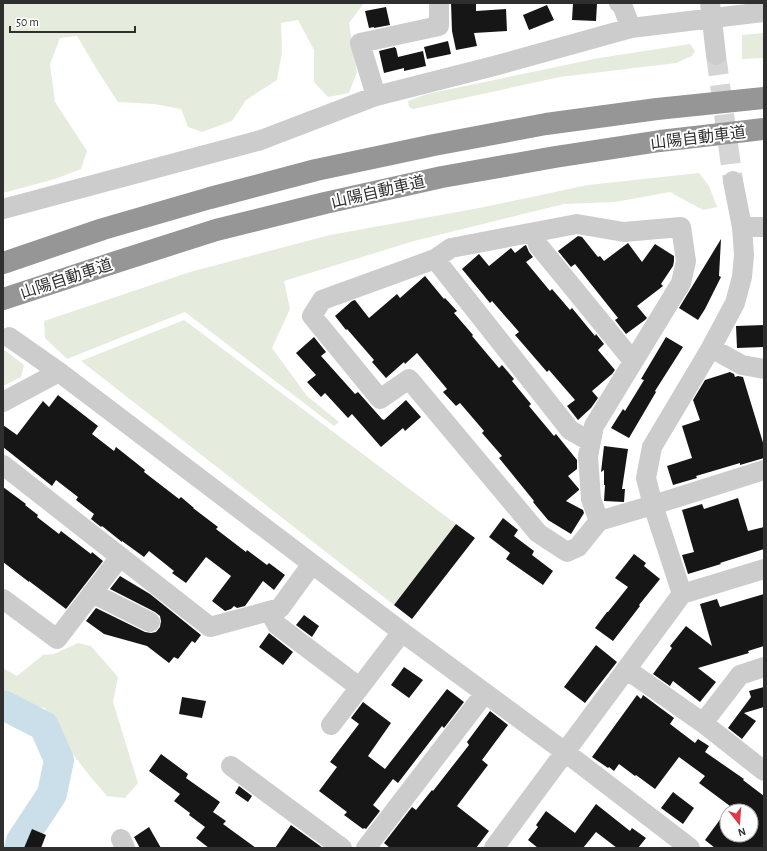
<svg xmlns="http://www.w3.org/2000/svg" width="767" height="851" font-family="'Alegreya Sans','Noto Sans JP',sans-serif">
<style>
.green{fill:#e5ebdd}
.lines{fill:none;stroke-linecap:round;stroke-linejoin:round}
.river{stroke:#cadfea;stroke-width:30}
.building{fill:#161616;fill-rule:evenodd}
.street-tunnel{stroke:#d5d5d5;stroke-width:20;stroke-dasharray:20 10;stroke-linecap:butt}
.street{stroke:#ccc;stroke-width:20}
.highway{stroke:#969696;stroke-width:22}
.labels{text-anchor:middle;stroke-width:4;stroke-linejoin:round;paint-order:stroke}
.street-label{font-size:16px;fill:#2f2f2f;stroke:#fff}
</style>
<rect width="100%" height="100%" fill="#fff"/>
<path class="green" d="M3,3h361l-15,20 8,49 -8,21 -21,4 -14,-15v-32l-16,-30 -17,3 1,29 -5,28 -31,20 -14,21 -30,11 -14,-5 -7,-18 -27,-5 -36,-2 -22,-34 -19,-32 -17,2 -10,26 5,38 32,49 -6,18 -26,10 -52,14z
M764,33v25l-22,1v-24z
M690,44l5,7 -3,5 -16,7 -116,14 -147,32 -4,-2 -1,-6 19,-7 172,-36z
M699,173l10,13 8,21 -14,3 -33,-18 -55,10 -51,2 -150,37 -130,40 6,28 -18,39 35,48 32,26 -5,4 -149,-114 -118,47 -22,-21 -1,-17 146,-49 140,-37 149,-27 109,-23z
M184,320l272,204 -62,81 -313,-244z
M3,350l3,1 18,14 -3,12 -18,9z
M78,643l13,3 27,31 -5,25 25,81 -13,15 -18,-2 -18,-21 -31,-40 -13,-27 -21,-3 -21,3v-40l14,8 26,-21 11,-1z"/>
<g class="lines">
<path class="river" d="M3,705l41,21 15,34 -7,34 -31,47 -2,7"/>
</g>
<path class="building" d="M451,3h25v8l30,-2 1,22 -33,2 3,13 -21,4 -4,-19z
M573,3l24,1 -1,17 -24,-1z
M547,5l7,15 -25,10 -6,-15z
M386,7l4,18 -16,3v-1l-5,1 -4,-17z
M448,41l3,13 -24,5 -3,-12z
M395,47v1h1l2,9 25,-6 3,15 -22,5v-3l-20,5 -5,-22z
M578,236l4,1 16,20 2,-1 4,5 24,-18 14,19 13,-18 19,12v5l-1,5 -12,18 2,2 -26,20 10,12 -2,2 -19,14 -11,-14 3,-2 -43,-54 -4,3 -13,-16z
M721,239l-2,37 2,1 -16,32 -7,11 -19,-12z
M526,245l3,7 4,5 -7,5 24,29 2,-2 18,21 2,-2 23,28 1,-2 8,10 -6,6 17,20 -3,4 -20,17 6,7 -7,10 -13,12 -11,-14 8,-6 -26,-30 -2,2 -19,-22 -13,-15 4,-3 -27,-31 -2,2 -28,-34 17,-15 10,12 22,-18 4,5 9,-7z
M425,276l19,23 1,-1 12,13 -3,2 19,22 -1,1 27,32 3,-3 12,14 -2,2 19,23 -2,2 25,30 2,-2 21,26v9l-9,7 11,13v1l-13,11 17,9 1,3 -13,21 -23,-14 -15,-18 1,-1 -35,-43 3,-2 -20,-23 2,-2 -24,-28 -4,3 -13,-14 4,-3 -30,-36 -12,11 -1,-2 -18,16 -14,-16 2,-2 -27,-31 -1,1 -11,-14 17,-15 3,-1 14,18 28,-24 3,4z
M764,325v22l-27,1 -1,-22z
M314,337l12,15 -5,4 34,38 3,-2 24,27 2,1 22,-20 15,17 -16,14 -2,-3 -22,19 -29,-33 -4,4 -23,-25 -4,4 -14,-15 9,-7 -20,-22z
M666,337l17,10 -28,44 1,1 -27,46 -18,-10 12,-19 2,2 19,-31 -3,-1z
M730,372l4,2 1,3 3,-1 5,1 21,69v12l-24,7v-2l-44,13 1,2 -24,7 -6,-19 25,-8 -10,-32 18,-6 -7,-20 12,-20z
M58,395l40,31 -6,8 22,17 2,-4 29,23 -1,2 35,27 2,-2 13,11h-1l25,19 -2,2 30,23 1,-2 20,15 2,-2 16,12 -11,15 -11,-9 -18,25 -8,2 -3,-2 -3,3 -6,2 -13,-10 19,-25 -25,-19 -20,26 -14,-10 2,-2 -25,-20 -5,6 -22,-16v1l-20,-16 -1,1 -10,-8 3,-5 -18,-14 2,-3 -22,-17 -4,6 -49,-39v-22l14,10 26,-34 6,6z
M604,446l24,3 -6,40h3l-1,13 -20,-1 1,-16h-1v-15l-3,2z
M3,487l23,17 -1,1 13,10 -1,2 22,17 2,-3 30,23 1,-2 11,9 -37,48 -37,-28v1l-26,-20z
M738,498l10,33 16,-4v22l-44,14 1,1 -33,10 -6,-19 12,-3 -12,-42 20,-6 2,5z
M503,518l15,12 -4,6 20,15 -2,4 21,16 -10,14 -37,-26 4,-6 -21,-16z
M456,524l19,14 -63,81 -18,-14z
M634,554l12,9 -2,3 16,13 -21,26 1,1 -27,35 -18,-13 12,-16h1l20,-25 -13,-9z
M120,576l30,18 51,41 -6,8 -3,-2 -14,18 -4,-2 -5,6 -22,-17 -43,-12 -18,-13 10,-13 49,24 6,1 5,-1 4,-5 1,-6 -1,-5 -5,-4 -45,-23z
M764,594v52l-16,5 1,2 -51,15 18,14 -16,20 -27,-21 -3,5 -17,-12 19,-26 -2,-2 16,-20 26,20 -12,-42 17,-5 3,8z
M304,615l15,11 -7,11 -16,-12z
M269,633l24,19 -10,13 -24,-18z
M596,645l21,17 -32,41 -21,-16z
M404,667l19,13 -14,18 -18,-13z
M764,687v20l-20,6 12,8 -14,18 -14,-11 23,-31 -2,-6z
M447,689l17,13 -20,26 -2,-2 -44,57 -5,-4 -20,26 7,6 -14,18 -2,-1 -1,1 -19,-14 3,-3 -28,-21 18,-24 -7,-5 29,-38 -8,-6 12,-16 28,21 -23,33 17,13z
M637,695l4,4 2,-4 31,23 -4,6 25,19 3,-4 11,7 -4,6 39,27 -1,1 21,16v52h-49l-10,-8 25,-34 -31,-23 6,-7 -26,-19 -24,32 -19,-14 -1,1 -16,-12 -5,7 -5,-4 -1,1 -16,-11zM727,811h24v24h-24z
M182,697l24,4 -4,17 -23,-4z
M490,711l18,14 -26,35 6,5 -31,41 32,25 -13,17h-86l-6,-5 28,-36 4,3 16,-20 1,1 36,-46 -2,-3z
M161,754l27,20 -2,4 34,24 -7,10 13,9 -3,3 33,24h-47l-13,-10 9,-11 -16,-12 1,-2 -16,-12 6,-7 -31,-23z
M239,786l13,10 -4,6 -13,-9z
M673,792l21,16 -11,16 -22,-16z
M596,804l34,27 2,-3 14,10 -8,10h-21l-21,-16 -13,16h-45l-10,-8 10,-13 -2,-2 10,-14 29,22z
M291,825l32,23h-48z
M149,827l12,21h-21l-6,-11z
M32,829l14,6 -5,13h-17z"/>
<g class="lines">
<path class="street-tunnel" d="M716,55l17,126"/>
<path class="street" d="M619,3l3,2 9,23
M710,3l6,52
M376,96l-16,-53 79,-17v-23
M3,209l258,-69 115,-44 118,-30 137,-38 133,-16
M577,224l47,8 57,-5 5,34 -5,22 -87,143 -6,30 3,43 8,22 -21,26 -11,5 -29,-19 -129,-154 -29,20 -68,-83 10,-16 113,-41 16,-11z
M742,227h22
M535,233l3,12 95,116
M435,259l135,171 21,12
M9,337l50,35 343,260 163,120 125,96
M711,348l31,17 22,4
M3,402l56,-30
M3,465l207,162 70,-19 32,-44
M599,521l54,-16 111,-35
M92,593l58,29
M682,594l-29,-89 -7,-27 6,-31 59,-99 24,-45 7,-26 2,-22 -2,-28 -9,-46
M3,599l54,40 63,-82
M269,611l8,14 82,62
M626,669l77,54 61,48
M703,723l37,-48 24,-8
M331,725l71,-93
M231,766l111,82
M121,839l4,9
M366,848l119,-155
M494,848l188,-254 82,-25"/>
<path class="highway" d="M3,263l100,-34 107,-31 106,-28 118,-25 112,-21 111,-15 107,-11
M3,299l110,-36 103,-33 109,-27 117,-26 113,-20 105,-16 104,-12"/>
</g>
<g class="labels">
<g class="street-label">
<text transform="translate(698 137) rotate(-7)" y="6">山陽自動車道</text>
<text transform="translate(378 191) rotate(-13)" y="6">山陽自動車道</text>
<text transform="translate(66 278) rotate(-18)" y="6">山陽自動車道</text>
</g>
</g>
<rect width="767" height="851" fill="none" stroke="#2f2f2f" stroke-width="8"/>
<g transform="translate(739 823) rotate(163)"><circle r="19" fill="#ffffff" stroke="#acacac"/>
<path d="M0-3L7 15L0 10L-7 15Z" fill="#dd3a49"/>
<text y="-6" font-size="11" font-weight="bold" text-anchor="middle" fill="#2f2f2f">N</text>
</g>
<path d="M10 26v6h125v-6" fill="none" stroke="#2f2f2f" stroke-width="2"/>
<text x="16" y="26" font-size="12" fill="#2f2f2f" stroke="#ffffff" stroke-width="3" paint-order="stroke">50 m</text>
</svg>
